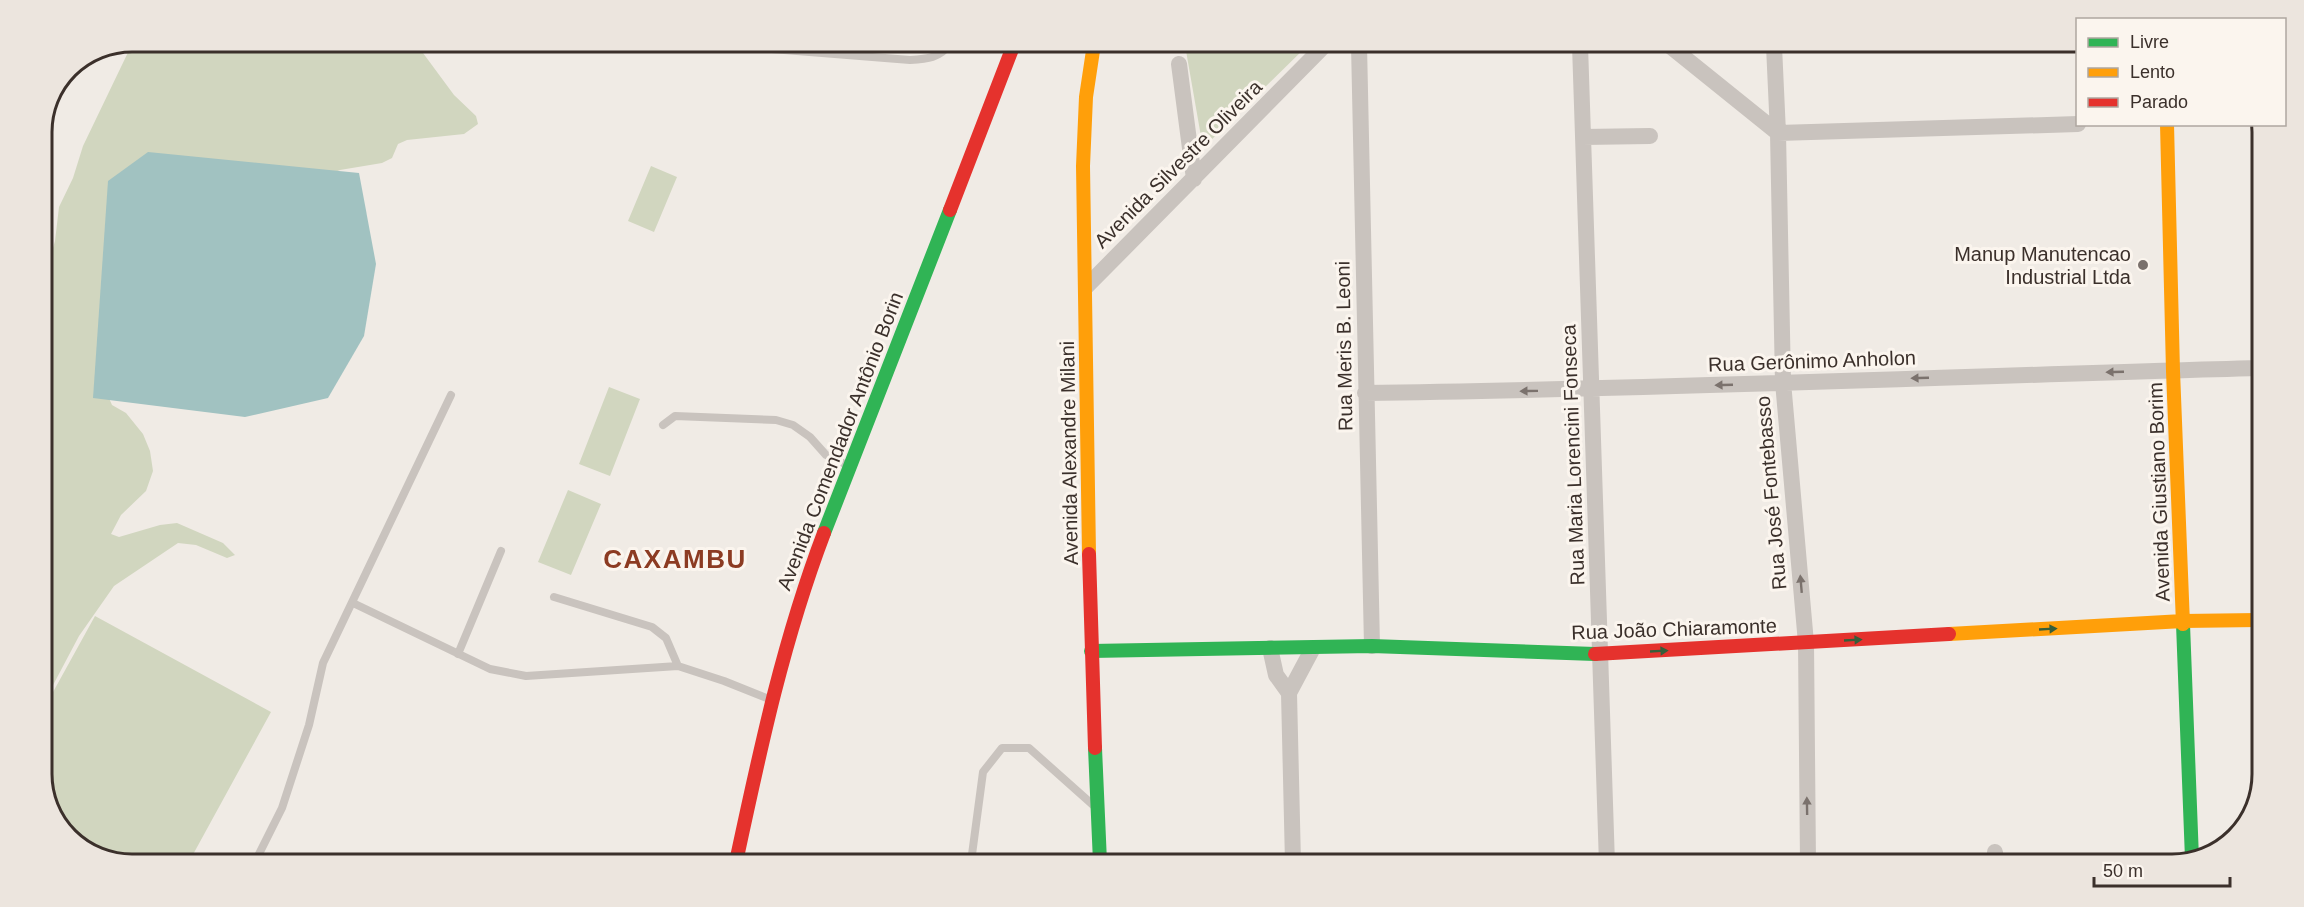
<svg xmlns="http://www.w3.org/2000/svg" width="2304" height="907" font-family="Arial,sans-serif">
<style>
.green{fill:#d1d6bf}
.water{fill:#a1c2c1}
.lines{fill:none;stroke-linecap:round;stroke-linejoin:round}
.lane{stroke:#c9c3be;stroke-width:8}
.street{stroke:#c9c3be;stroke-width:16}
.fast{stroke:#30b455;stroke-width:14}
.slow{stroke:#ff9f0a;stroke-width:14}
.jam{stroke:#e5322d;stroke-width:14}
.oneway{fill:#7b726d}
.oneway2{fill:#375e3a}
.poi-dot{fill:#7a716c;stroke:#fbf5ee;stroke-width:2}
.labels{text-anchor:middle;stroke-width:6;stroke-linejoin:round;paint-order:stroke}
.street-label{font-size:20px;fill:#3b302b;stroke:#fbf5ee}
.poi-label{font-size:20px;fill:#3b302b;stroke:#fbf5ee;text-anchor:end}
.district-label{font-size:26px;font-weight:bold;letter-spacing:1.5px;fill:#8c3b22;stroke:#fbf5ee}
.rim{fill:none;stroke:#3b302b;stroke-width:3}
</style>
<rect width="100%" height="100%" fill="#f0ebe5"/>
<path class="green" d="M133,42l252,1 19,2 19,8 31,42 22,21 2,8 -14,10 -57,6 -9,4 -6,14 -10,5 -42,7 -41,16 -191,210 4,9 14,8 17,21 7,17 3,20 -7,20 -25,24 -10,19 8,3 41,-12 17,-2 46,20 12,12 -8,3 -31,-13 -18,-2 -64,43 -35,50 -37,70v-420l13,-45 4,-34 14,-29 10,-32z
M1185,45h123l-105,103z
M651,166l26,11 -23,55 -26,-11z
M609,387l31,12 -30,77 -31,-12z
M568,490l33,14 -30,71 -33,-13z
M95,616l176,96 -81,148h-87l-42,-31 -19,-48v-69z"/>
<path class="water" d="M148,152l211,21 17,91 -12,72 -36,62 -83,19 -152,-19 15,-217z"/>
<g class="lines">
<path class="lane" d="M695,43l215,17c17,-1 30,-2 40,-16
M663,425l12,-9 101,4 17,5 17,12 16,18 23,11
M554,597l98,30 14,11 12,28
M353,603l137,66 36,7 152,-10 46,15 45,18
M458,654l43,-103
M256,860l26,-52 27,-83 14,-62 128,-268
M971,862l12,-90 19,-24h27l64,57"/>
<path class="street" d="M1359,45l13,601
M1580,45l27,819
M1670,46l108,87 300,-9
M1774,46l4,87 5,249 23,261 2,221
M1179,64l15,115
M1583,137l67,-1
M1086,287l239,-242
M1365,393c299,-4 597,-17 895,-25
M1270,648l6,27 13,18
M1995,852l1,13
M1293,863l-4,-170 24,-45"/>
<path class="fast" d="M824,533l126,-323
M2183,624l9,235
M1091,651l281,-5 223,8
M1095,748l5,114"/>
<path class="slow" d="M2167,124l6,247 10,253
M1089,554l-6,-388 3,-69 8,-53
M1949,634l234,-13 75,-1"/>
<path class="jam" d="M950,210l64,-166
M1089,554l6,194
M1595,654l354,-20
M736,862c24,-112 47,-221 88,-329"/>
</g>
<defs><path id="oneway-solid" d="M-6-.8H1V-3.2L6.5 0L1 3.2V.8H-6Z" transform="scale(1.5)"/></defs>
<g class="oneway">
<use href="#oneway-solid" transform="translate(2115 372) rotate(178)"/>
<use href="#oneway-solid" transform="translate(1920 378) rotate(178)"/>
<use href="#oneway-solid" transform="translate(1724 385) rotate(178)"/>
<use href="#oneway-solid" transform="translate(1529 391) rotate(179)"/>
<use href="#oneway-solid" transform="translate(1801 584) rotate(-95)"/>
<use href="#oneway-solid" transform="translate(1807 806) rotate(-91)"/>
</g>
<g class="oneway2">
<use href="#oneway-solid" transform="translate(2048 629) rotate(-3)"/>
<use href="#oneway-solid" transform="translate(1853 640) rotate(-3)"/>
<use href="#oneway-solid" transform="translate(1659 651) rotate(-3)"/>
</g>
<circle class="poi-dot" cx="2143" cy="265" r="6"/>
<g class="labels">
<g class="street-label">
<text transform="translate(1178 164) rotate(-45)" y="7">Avenida Silvestre Oliveira</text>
<text transform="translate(1344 346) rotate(-91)" y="7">Rua Meris B. Leoni</text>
<text transform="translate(1812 361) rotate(-2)" y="7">Rua Gerônimo Anholon</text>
<text transform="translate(840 441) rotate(-69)" y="7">Avenida Comendador Antônio Borin</text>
<text transform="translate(1069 453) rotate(-91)" y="7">Avenida Alexandre Milani</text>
<text transform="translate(1573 455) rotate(-92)" y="7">Rua Maria Lorencini Fonseca</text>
<text transform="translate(2159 492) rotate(-92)" y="7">Avenida Giustiano Borim</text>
<text transform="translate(1771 493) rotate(-95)" y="7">Rua José Fontebasso</text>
<text transform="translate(1674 629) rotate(-2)" y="7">Rua João Chiaramonte</text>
</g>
<g class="poi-label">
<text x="2131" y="261">Manup Manutencao<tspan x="2131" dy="23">Industrial Ltda</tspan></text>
</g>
<g class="district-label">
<text x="675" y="568">CAXAMBU</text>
</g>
</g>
<path d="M0 0H2304V907H0ZM132 52H2172A80 80 0 0 1 2252 132V774A80 80 0 0 1 2172 854H132A80 80 0 0 1 52 774V132A80 80 0 0 1 132 52Z" fill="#ece5de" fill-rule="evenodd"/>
<path class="rim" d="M132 52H2172A80 80 0 0 1 2252 132V774A80 80 0 0 1 2172 854H132A80 80 0 0 1 52 774V132A80 80 0 0 1 132 52Z"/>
<rect x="2076" y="18" width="210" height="108" fill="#fbf5ee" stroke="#aea6a0" stroke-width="1.5"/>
<rect x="2088" y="38" width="30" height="9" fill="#30b455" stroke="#aea6a0" stroke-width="1.5"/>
<text x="2130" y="48" font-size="18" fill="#3b302b">Livre</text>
<rect x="2088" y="68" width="30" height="9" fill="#ff9f0a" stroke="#aea6a0" stroke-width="1.5"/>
<text x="2130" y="78" font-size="18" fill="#3b302b">Lento</text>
<rect x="2088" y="98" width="30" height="9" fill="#e5322d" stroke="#aea6a0" stroke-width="1.5"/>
<text x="2130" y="108" font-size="18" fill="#3b302b">Parado</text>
<path d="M2094 877v9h136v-9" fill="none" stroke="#3b302b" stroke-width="3"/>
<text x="2103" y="877" font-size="18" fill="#3b302b" stroke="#fbf5ee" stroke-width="4.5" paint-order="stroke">50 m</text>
</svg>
